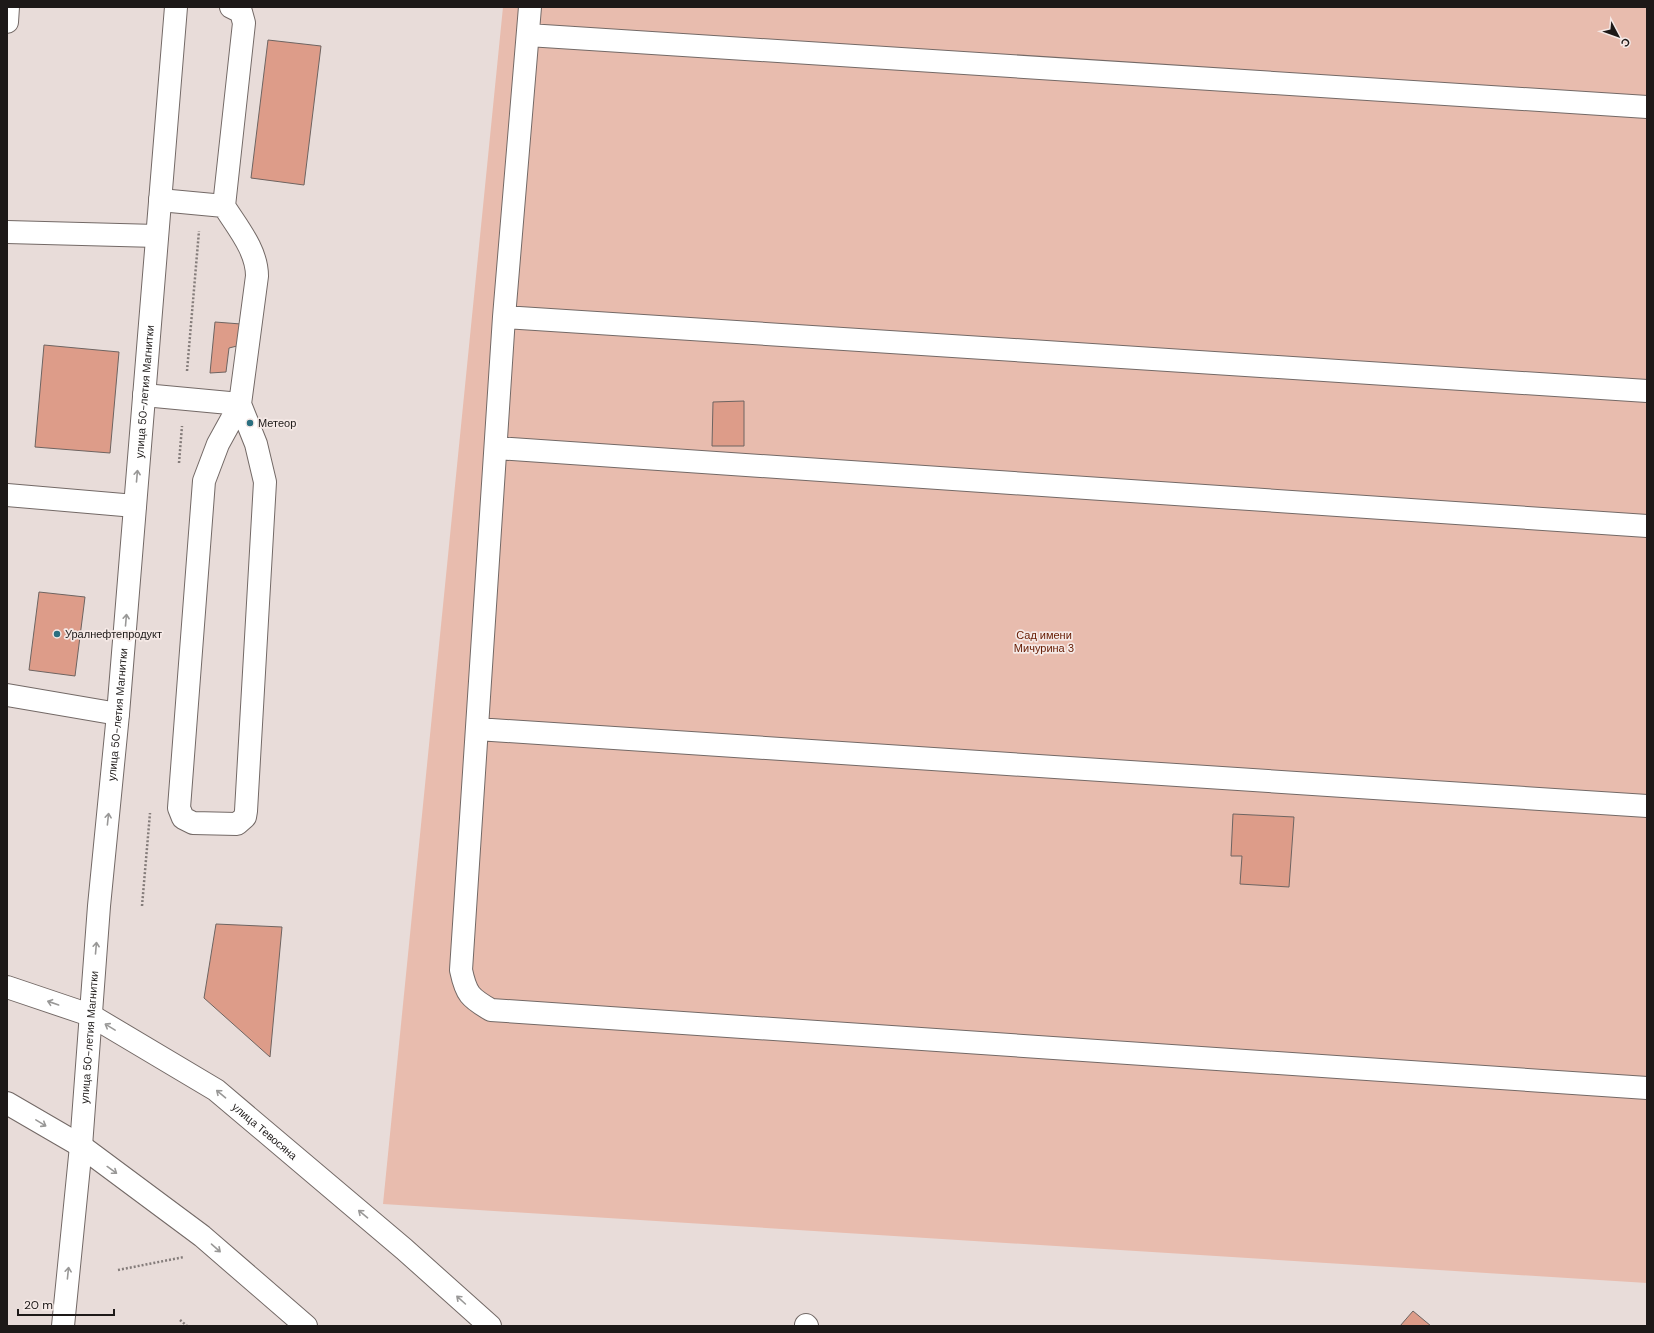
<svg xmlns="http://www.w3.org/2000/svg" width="1654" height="1333" font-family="'DM Sans',sans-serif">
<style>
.green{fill:#e8bcae}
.building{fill:#dd9c89;stroke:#6e6461}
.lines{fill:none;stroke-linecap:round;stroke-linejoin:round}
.minor-casing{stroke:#736966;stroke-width:24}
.major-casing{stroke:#736966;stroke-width:24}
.path{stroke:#847c7a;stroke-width:2.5;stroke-dasharray:2 2;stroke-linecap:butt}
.minor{stroke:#fff;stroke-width:22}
.major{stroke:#fff;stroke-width:22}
.oneway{stroke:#999897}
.poi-dot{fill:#2b6f80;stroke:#f5e9e6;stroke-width:1.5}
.labels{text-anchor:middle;stroke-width:3.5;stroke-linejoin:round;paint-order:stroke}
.street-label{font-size:11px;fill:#1d1918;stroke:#f5e9e6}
.poi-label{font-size:11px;fill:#1d1918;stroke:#f5e9e6;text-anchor:start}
.park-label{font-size:11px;fill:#651a00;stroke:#f5e9e6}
</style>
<rect width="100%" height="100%" fill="#e8dcd9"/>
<path class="green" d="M503,7h1144v1276l-1264,-79z"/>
<path class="building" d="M268,40l53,6 -17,139 -53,-7z
M215,322l26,2 -4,22 -8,2 -3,24 -16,1z
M44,345l75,7 -9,101 -75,-6z
M744,401v45h-32l1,-44z
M39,592l46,5 -10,79 -46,-6z
M1233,814l61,3 -5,70 -49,-3 2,-28h-11z
M216,924l66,3 -12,130 -66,-59z
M1413,1311l18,15h-31z"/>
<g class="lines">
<g class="minor-casing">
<path id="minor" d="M530,7l-26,310 -43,653c5,24 9,28 30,40l1156,78
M528,35l1119,72
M160,200l64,6 20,-183 -3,-11 -10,-5
M7,232l150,4
M504,317l1143,74
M144,395l96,9 17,-128c0,-26 -20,-49 -33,-70
M240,404l16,40 9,38 -19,329 -1,6 -8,7 -44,-1 -10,-5 -4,-10 25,-327 14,-37z
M496,448l1151,78
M7,495l128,11
M7,695l111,19
M477,729l1170,77
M7,1103l74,43
M806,1325l1,1"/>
</g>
<g class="major-casing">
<g id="major">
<path d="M7,22l1,-15"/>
<path id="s1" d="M7,987l83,28 126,75 188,159 86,77"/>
<path d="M81,1146l121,90 104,90"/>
<path id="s2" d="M63,1326l18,-180 18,-240 19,-192 58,-707"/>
</g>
</g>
<path class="path" d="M187,371l12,-140
M179,463l3,-37
M142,906l8,-93
M118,1270l66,-13
M180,1320l7,6"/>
<use href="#minor" class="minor"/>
<use href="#major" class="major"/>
</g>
<defs><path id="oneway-shaft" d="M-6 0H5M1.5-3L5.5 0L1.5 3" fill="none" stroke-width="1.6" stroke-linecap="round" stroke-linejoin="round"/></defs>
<g class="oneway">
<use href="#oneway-shaft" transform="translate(137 476) rotate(-85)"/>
<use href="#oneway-shaft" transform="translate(126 620) rotate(-85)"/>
<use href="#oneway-shaft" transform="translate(108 819) rotate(-84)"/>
<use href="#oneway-shaft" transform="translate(96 948) rotate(-85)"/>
<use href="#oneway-shaft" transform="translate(53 1003) rotate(-161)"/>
<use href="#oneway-shaft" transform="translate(110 1027) rotate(-149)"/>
<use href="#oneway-shaft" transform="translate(221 1094) rotate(-140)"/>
<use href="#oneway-shaft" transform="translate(41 1123) rotate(31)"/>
<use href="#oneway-shaft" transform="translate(112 1170) rotate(36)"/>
<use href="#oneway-shaft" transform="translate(363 1214) rotate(-140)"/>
<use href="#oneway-shaft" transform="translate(216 1248) rotate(41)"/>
<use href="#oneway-shaft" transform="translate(68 1273) rotate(-84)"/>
<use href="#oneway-shaft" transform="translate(461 1300) rotate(-138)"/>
</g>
<g class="poi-dot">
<circle cx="250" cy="423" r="4"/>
<circle cx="57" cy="634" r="4"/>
</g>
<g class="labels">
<g class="street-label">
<text dy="4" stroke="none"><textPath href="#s2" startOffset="938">улица 50-летия Магнитки</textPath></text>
<text dy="4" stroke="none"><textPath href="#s2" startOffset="614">улица 50-летия Магнитки</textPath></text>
<text dy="4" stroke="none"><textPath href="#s2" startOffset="290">улица 50-летия Магнитки</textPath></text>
<text dy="4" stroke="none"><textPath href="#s1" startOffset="298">улица Тевосяна</textPath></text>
</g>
<g class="poi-label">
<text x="258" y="427">Метеор</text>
<text x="65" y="638">Уралнефтепродукт</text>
</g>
<g class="park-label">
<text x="1044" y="639">Сад имени<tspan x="1044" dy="13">Мичурина 3</tspan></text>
</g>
</g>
<rect width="1654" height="1333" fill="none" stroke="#1d1918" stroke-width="16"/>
<g transform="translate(1618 36) rotate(131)" stroke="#f5e9e6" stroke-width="3" paint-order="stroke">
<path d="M0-3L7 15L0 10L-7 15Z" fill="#1d1918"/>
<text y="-6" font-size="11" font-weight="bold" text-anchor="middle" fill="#1d1918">С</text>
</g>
<path d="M18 1309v6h96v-6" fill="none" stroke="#1d1918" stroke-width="2"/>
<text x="24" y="1309" font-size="12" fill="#1d1918" stroke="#f5e9e6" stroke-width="3" paint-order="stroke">20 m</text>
</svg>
